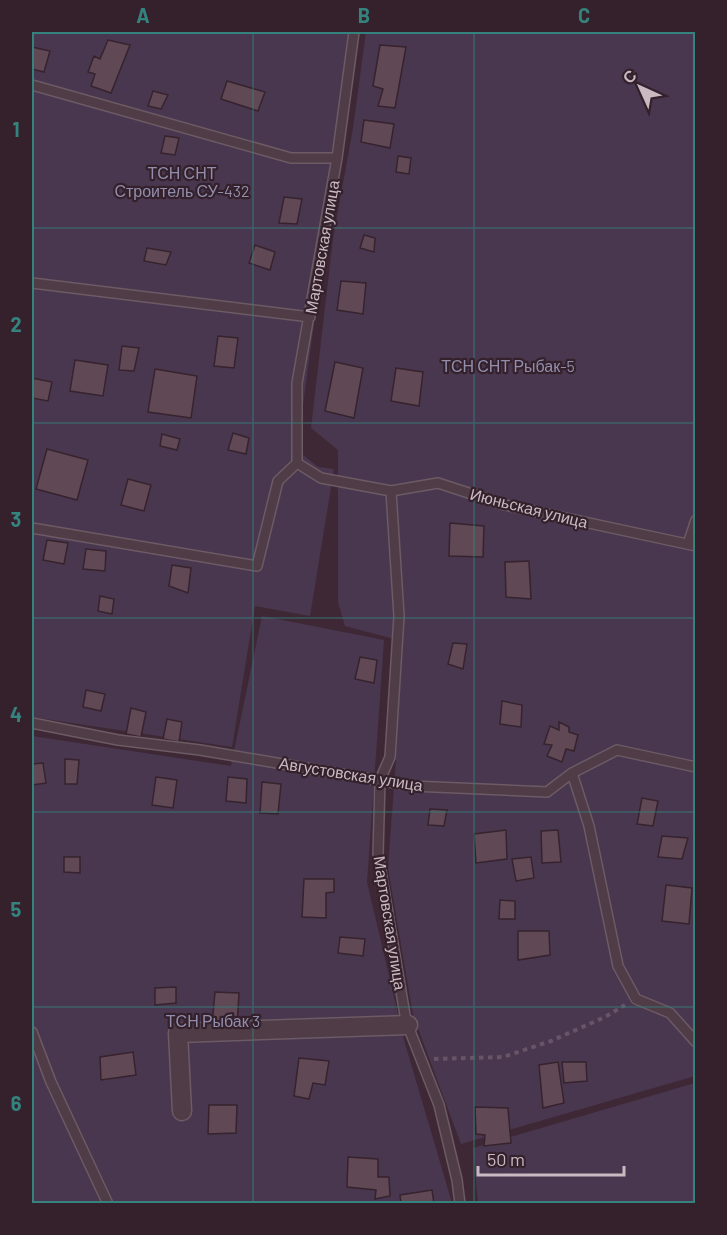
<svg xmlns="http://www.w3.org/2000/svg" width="727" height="1235" font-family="Barlow,sans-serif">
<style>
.green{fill:#493750}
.building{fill:#604854;stroke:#36232d;stroke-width:1.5}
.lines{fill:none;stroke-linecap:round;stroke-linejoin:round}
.service-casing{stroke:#6c5a64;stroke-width:12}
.minor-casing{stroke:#6c5a64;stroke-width:21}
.path{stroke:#675467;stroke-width:4;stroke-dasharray:4.5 4.5;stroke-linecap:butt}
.service{stroke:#4f3c46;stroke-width:9}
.minor{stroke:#4f3c46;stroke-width:18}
.grid{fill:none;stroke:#34837f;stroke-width:1.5;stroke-opacity:0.55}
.labels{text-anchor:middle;stroke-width:4.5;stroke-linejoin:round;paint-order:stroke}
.park-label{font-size:16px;fill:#918ead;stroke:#34212b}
.street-label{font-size:16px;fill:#c9b9c1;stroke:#34212b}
.neatline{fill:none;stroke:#34837f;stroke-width:2}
.grid-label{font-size:20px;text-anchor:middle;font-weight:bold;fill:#34837f}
</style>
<rect width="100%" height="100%" fill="#3f2835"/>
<path class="green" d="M32,32h321l-56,418 21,17 16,2 -24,147 -55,-10 -23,141 -200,-30z
M366,32h329v1044l-234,68 -48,-129 -25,-147 8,-108 2,-120 -53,-14 -7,-24v-152l-27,-22 22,-189 20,-111z
M262,616l122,24 -17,242 37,158 48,163h-420v-467l199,30z
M695,1083v120h-217l-5,-55z"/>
<path class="building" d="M108,40l22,5 -19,48 -20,-7 4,-12 -7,-2 6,-16 6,3z
M380,45l26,2 -11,61 -17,-2 5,-17 -10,-3z
M32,47l18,4 -6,21 -12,-3z
M227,81l38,11 -7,19 -37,-12z
M153,91l15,4 -7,14 -13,-3z
M364,120l30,4 -4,24 -29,-6z
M165,136l14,2 -4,17 -14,-2z
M398,156l13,2 -2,16 -13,-2z
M284,197l18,2 -5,25 -18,-1z
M364,235l11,3 -1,14 -14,-4z
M255,245l20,7 -5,18 -21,-7z
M147,248l24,4 -5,13 -22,-4z
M341,281l25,2 -3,31 -26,-4z
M218,336l20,2 -4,30 -20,-2z
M122,346l17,2 -5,23 -15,-1z
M75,360l33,5 -5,31 -33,-5z
M335,362l28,6 -9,50 -29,-7z
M396,368l27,4 -4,34 -28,-5z
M155,369l42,7 -6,42 -43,-6z
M32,378l20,4 -4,19 -16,-3z
M233,433l16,5 -3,16 -18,-4z
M162,434l18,5 -3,11 -17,-4z
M47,449l41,11 -11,40 -41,-11z
M128,479l23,6 -7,26 -23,-6z
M450,523l34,3 -1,31 -34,-1z
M47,540l21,3 -4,21 -21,-4z
M86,549l20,2 -1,20 -22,-2z
M529,561l2,38 -25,-2 -1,-35z
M172,565l19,3 -3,25 -19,-7z
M100,596l14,3 -2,15 -14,-3z
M453,643l14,1 -4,25 -15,-5z
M360,657l17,3 -3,23 -19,-4z
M86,690l19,4 -4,17 -18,-4z
M502,701l20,4 -1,22 -21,-3z
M131,708l15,4 -5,25 -15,-3z
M167,719l15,3 -3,20 -16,-3z
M559,722l10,5v5l9,3 -4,16 -8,-2 -4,13 -15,-6 5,-11 -8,-1 6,-18 9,4z
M65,759l14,1 -2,24h-12z
M43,763l3,20 -14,2v-21z
M156,777l21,3 -4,28 -21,-3z
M228,777l19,2 -1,24 -20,-2z
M262,782l19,2 -3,30 -18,-1z
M642,798l16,3 -5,25 -16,-2z
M430,809l17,1 -3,16 -16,-1z
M506,830l1,29 -31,4 -2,-29z
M558,830l3,32 -19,1 -1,-32z
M662,836l26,2 -6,21 -24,-2z
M64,857h16v16l-16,-1z
M531,857l3,21 -18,3 -4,-22z
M304,879h30v13l-8,1v25l-24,-1z
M666,885l26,3 -3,36 -27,-3z
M500,900l15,1v18h-16z
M518,931h31l1,24 -32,5z
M340,937l25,2 -2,17 -25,-3z
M176,987v16l-21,2v-17z
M215,992l24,1 -2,34 -25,-3z
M133,1052l3,23 -35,5 -1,-23z
M299,1058l30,3 -4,24 -12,-2 -4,16 -15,-3z
M558,1062l6,41 -21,5 -4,-43z
M562,1062h24l1,19 -23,2z
M209,1105h28l-1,28 -28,1z
M475,1107l33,1 3,35 -27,3 1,-11 -9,-1z
M348,1157l30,2v18h11l1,19 -15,3 1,-9 -29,-3z
M432,1190l2,14h-33l-1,-9z"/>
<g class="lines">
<g class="service-casing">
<path id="service" d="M32,85l259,73h46
M32,283l278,34
M297,463v-80l40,-225 17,-126
M297,463l24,15 70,13 47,-8 67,22 191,41
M391,491l8,125 -9,141 -10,23 -2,74 28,167 33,84 18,75 3,24
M32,528l225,38 21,-85 19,-18
M688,544l8,-24
M32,723l86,17 82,10 212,36 135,6 25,-19 45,-23 79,17
M572,773l17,53 29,140 18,33 34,14 26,29
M32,1032l19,50 57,122"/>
</g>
<g class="minor-casing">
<path id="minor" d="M182,1111l-4,-78 230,-8"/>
</g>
<path class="path" d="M434,1059l69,-2 48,-16 54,-24 20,-12"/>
<use href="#service" class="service"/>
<use href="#minor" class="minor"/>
</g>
<path class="grid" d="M253,32v1172M474,32v1172M32,228h664M32,423h664M32,618h664M32,812h664M32,1007h664"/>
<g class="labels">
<g class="park-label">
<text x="182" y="179">ТСН СНТ<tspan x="182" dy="18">Строитель СУ-432</tspan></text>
<text x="508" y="372">ТСН СНТ Рыбак-5</text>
<text x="213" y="1027">ТСН Рыбак 3</text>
</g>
<g class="street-label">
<text transform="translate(322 247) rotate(-80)" y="6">Мартовская улица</text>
<text transform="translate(529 508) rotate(14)" y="6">Июньская улица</text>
<text transform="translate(351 774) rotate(9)" y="6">Августовская улица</text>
<text transform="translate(390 923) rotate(81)" y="6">Мартовская улица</text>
</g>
</g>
<rect width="727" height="1235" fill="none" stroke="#34212b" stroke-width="66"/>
<g transform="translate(640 87) rotate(315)" stroke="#34212b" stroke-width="4.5" paint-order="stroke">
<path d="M0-4.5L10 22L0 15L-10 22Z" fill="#c9b9c1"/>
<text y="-9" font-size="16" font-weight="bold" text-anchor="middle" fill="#c9b9c1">С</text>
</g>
<path d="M478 1166v9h146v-9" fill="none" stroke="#c9b9c1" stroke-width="3"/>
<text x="487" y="1166" font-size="18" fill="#c9b9c1" stroke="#34212b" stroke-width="4.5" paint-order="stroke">50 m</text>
<rect x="33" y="33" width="661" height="1169" class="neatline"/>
<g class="grid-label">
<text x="143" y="23">A</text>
<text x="364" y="23">B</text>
<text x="584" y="23">C</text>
<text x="16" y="137">1</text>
<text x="16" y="332">2</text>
<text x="16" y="527">3</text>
<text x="16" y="722">4</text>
<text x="16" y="917">5</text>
<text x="16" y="1111">6</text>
</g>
</svg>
